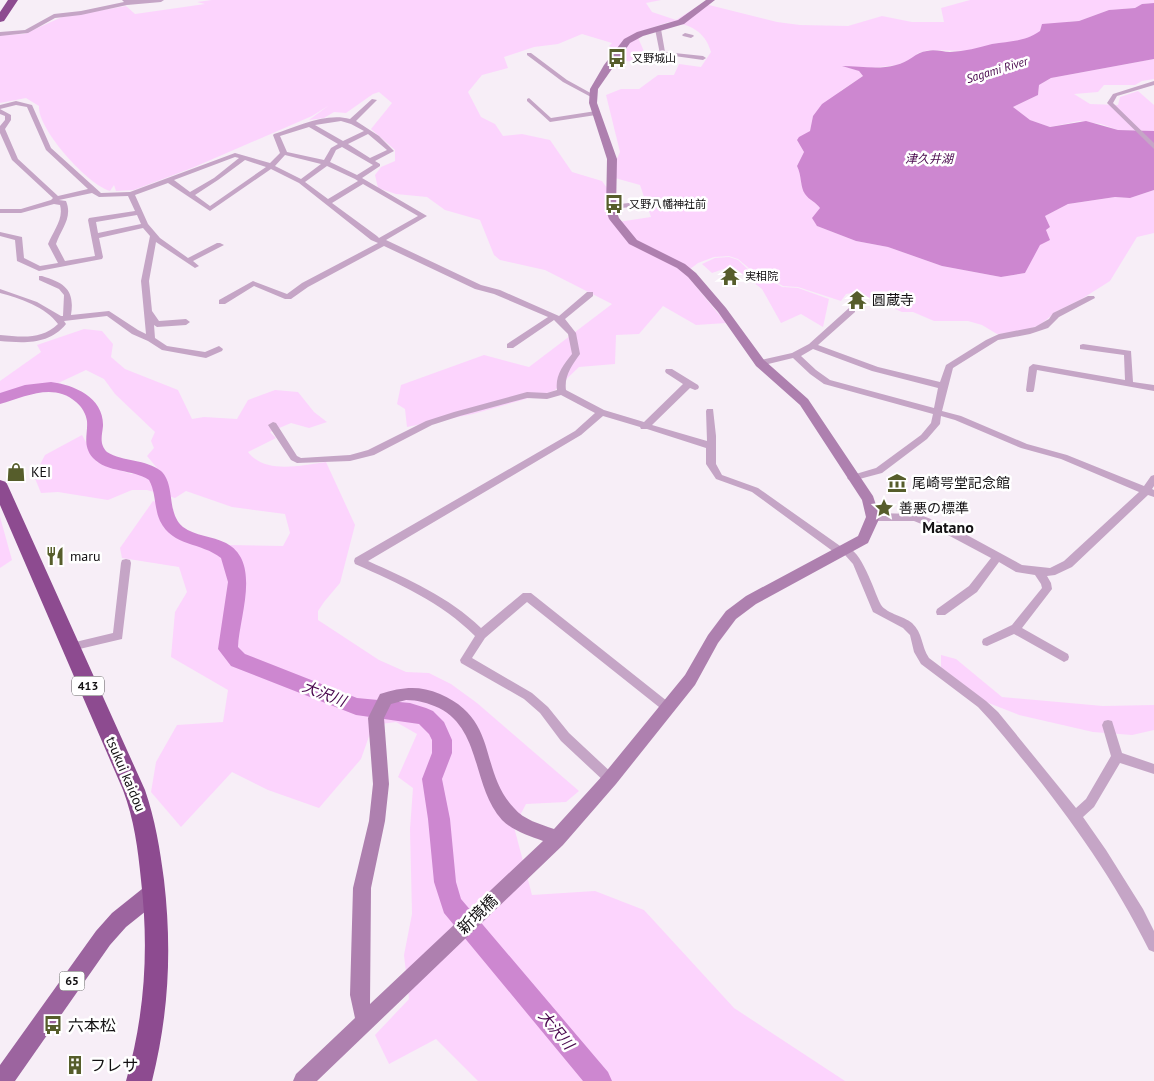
<svg xmlns="http://www.w3.org/2000/svg" width="1154" height="1081" font-family="'PT Sans','Noto Sans JP',sans-serif">
<style>
.green{fill:#fcd4fd;fill-rule:evenodd}
.water{fill:#cd87d0}
.lines{fill:none;stroke-linecap:round;stroke-linejoin:round}
.river{fill:#cd87d0;fill-rule:evenodd}
.street{fill:#c5a5c6;fill-rule:evenodd}
.secondary{fill:#ae80af;fill-rule:evenodd}
.primary{fill:#9c649f;fill-rule:evenodd}
.highway{fill:#8d4b90;fill-rule:evenodd}
.labels{text-anchor:middle;stroke-width:5;stroke-linejoin:round;paint-order:stroke}
.far-poi-label{font-size:11px;fill:#131113;stroke:#fff;text-anchor:start}
.far-water-label{font-size:12px;font-style:italic;fill:#48064c;stroke:#fff}
.shield{fill:#fff;stroke:#5a585a;stroke-width:1}
.shield-label{font-size:12px;font-weight:bold;fill:#131113}
.poi-label{font-size:14px;fill:#131113;stroke:#fff;text-anchor:start}
.street-label{font-size:14px;fill:#131113;stroke:#fff}
.water-label{font-size:15px;font-style:italic;fill:#48064c;stroke:#fff}
.quarter-label{font-size:16px;font-weight:bold;fill:#131113;stroke:#fff}
.near-street-label{font-size:16px;fill:#131113;stroke:#fff}
.near-poi-label{font-size:16px;fill:#131113;stroke:#fff;text-anchor:start}
</style>
<rect width="100%" height="100%" fill="#f7eef7"/>
<path class="green" d="M212,0h449l-15,3 6,9 24,8 22,-14 11,-1 68,17 23,3 48,1 34,-10 30,6h32l-3,-14 29,-8h184v3l-12,1 -7,4 -26,2 -30,11 -14,1 -47,20 -25,2 -21,7 -43,-1 -11,3 -4,5 -17,7 -26,3 -28,-2 16,5 4,5 -21,14 -29,26 -3,15 -13,9 7,12 -7,14c5,8 3,12 5,20 2,10 13,15 18,22l-3,18 39,15 32,6 54,19 59,11 24,-4c6,-10 17,-42 25,-46l-5,-11 23,-12 47,-7 15,1 24,-8v43l-17,4 -27,44 -30,19 -23,11 -17,14 -20,7 -23,2 -15,-9 -14,-4h-34l-21,-9h-11l-45,-20 -11,2 -5,7 -43,-14 -15,-1 -17,-10 -9,-1 -19,-16 -9,-3 -15,1 -16,6 -13,10 41,50 -30,2 -33,-19 -24,28 -23,1 -1,29 -36,3 -25,24 -81,23 -66,13 -2,-18 -8,-5 4,-19 83,-30 45,12 83,-63 -67,-34 -45,-10 -6,-5 -14,-35 -35,-10 -18,-13 -31,-3 -18,-6 -3,-13 6,-8 14,-6v-11l-24,-21 21,-26 -13,-11 -6,2 -27,19 -12,-1 -10,6 -15,2 19,-14 -16,10 -120,52 -58,22 -18,1 -2,-6 -4,6c-22,-6 -73,-62 -71,-85l-13,-8 -26,5v-68l24,-1 38,-17 64,-11 9,8 70,-10 -8,-2zM669,22c21,2 36,9 42,30l-10,15 -22,-3 -5,11h-16l-19,14h-18l-15,6 14,57 -4,9 -1,17 25,7 11,32 -33,5 -9,-2 -2,-32 -5,-7 -30,-9 -22,-32 -28,-6 -19,2 -8,-12 -14,-7 -13,-25 14,-17 26,-7 -4,-11 30,-10 24,-3 24,-10 30,9 -3,3 13,6 -6,7c10,2 22,6 30,-3l-10,-23z
M1154,59v20l-12,2 -7,4h-31l-6,7 -24,2 16,10 28,1 2,-8 18,-6 16,14v26l-36,-1 -17,-6 -22,-3 -29,6 -20,-7 -17,-13 25,-12 1,-10 12,-7z
M729,257l9,3 17,16 11,1 16,10 16,1 31,11 -6,28 -22,-13 -20,9 -19,-34 -30,-23 -20,7 -10,-9 13,-6z
M84,329l18,2 11,13 -2,13 14,12 53,21 14,29 12,-2 33,2 11,-19 27,-10 23,2 16,20 13,10 -18,6 -18,-5 -21,9 6,6 -28,14c18,23 53,13 78,10l29,63 -15,58 -16,19 -6,9v9l61,40 27,12 23,1 22,11 26,19 102,88 -13,11 -40,2 -12,23 18,68 63,-4 49,19 90,98 111,73h-367l-42,-42 -47,25 -14,-29 34,-36 -5,-44 8,-41 -2,-85 3,-41 -15,-11 19,-43 -21,-12 -23,3 -12,34 -42,49 -51,-18 -36,-18 -51,55 -30,-35 5,-30 21,-37 46,-3 5,-32 -57,-33 4,-45 12,-20 -8,-25 -57,-9 -2,-10 33,-47 19,5 1,28 34,14 21,-3 55,1 7,-13 -5,-19 -53,-7 -46,-16 -11,7 -28,-8h-15l-24,10 -50,-8 -17,1 -7,-17 11,-21 37,-20 15,27 34,12 26,-6 -10,-12 7,-8 -3,-7 4,-9 -40,-38 -11,-15 -18,-9 -32,15 -54,8v-12l41,-29 -4,-7z
M0,517l12,43 -12,8z
M941,655l15,4 46,38 101,9 51,-1v25l-22,5 -39,-3 -74,-17 -33,-13 -45,-35z"/>
<path class="water" d="M1154,3v56l-103,19 -12,7 -1,10 -25,12 17,13 20,7 36,-6 32,9 36,1v59l-24,8 -15,-1 -47,7 -23,12 5,11 -4,3 4,10 -10,5 -15,28 -24,4 -59,-11 -54,-19 -32,-6 -39,-15 -5,-8 8,-10c-4,-6 -11,-8 -15,-14 -5,-7 -3,-18 -8,-28l7,-14 -7,-12 2,-3 11,-6 3,-15 9,-12 41,-28 -4,-5 -17,-5c19,0 36,4 54,-1 12,-2 20,-13 31,-14 8,-2 16,1 23,1 15,-1 28,-4 42,-8 18,-3 32,-2 48,-13l2,-7 37,-3 30,-11 26,-2 7,-4z"/>
<g class="lines">
<path class="river" d="M51,382c24,3 53,16 52,44 -1,10 -4,18 4,26 16,10 39,7 54,19 15,14 5,42 22,56 12,9 29,9 43,16 36,19 13,74 12,104l7,7 112,44 53,5 16,5 7,3 11,11 8,18v13l-10,26 8,40 6,63 5,17 147,173 4,9h-29l-139,-168 -10,-31 -6,-63 -6,-40 10,-26v-13l-3,-6 -10,-10 -63,-9 -125,-49 -13,-17 10,-67 -7,-24c-20,-16 -48,-11 -61,-37 -6,-13 -4,-29 -11,-41 -16,-11 -42,-7 -56,-22 -11,-13 -5,-23 -6,-37 -1,-7 -5,-14 -11,-19 -23,-20 -51,-5 -76,2v-11l25,-8z"/>
<path class="street" d="M122,0h42l-3,2 -34,3 -46,10 -26,3 -27,15 -28,3v-4l25,-2 29,-16 27,-3 43,-9z
M658,27l3,2 4,23 38,4 3,2 -3,2 -43,-6 -5,-25z
M685,33l8,2 1,1 -3,2 -8,-2 -1,-1z
M527,53h4l36,27 29,16 -5,1 -28,-15 -36,-27z
M1154,81v4l-37,11 -4,7 41,40v6l-47,-46 6,-9z
M529,98l22,20 45,-7 3,2 -3,2 -46,7 -23,-21v-2z
M372,99l5,1 -21,21 23,15 15,15 -19,10 5,3v2l-18,12 65,38 -41,24 95,45 19,5 59,26 28,-24h6v4l-28,23 11,14 4,21c-8,11 -16,22 -14,36l38,20 40,12 39,-38 -17,-11 -1,-2 1,-2h6l26,16 1,2 -1,2 -3,1 -5,-2 -38,37 55,16 -1,-30 1,-2h6l3,27v28l6,11 36,13 85,60c16,-6 31,43 37,55 4,10 24,13 32,20 11,10 9,23 17,35l57,43 12,11 78,96 10,-9 25,-43 -9,-31 2,-4 4,-1 4,1 10,32 32,11v10l-34,-11 -26,44 -11,10 23,33 37,59 11,22v21l-5,-2c-42,-85 -98,-158 -159,-230l-12,-13 -57,-43 -7,-12 -4,-17 -7,-7 -30,-16 -20,-48 -8,-9h-7l-86,-63 -36,-13 -10,-15v-16l-59,-19h-6l-1,-2 -37,-11 -22,19 -213,126c40,18 81,36 113,67l42,-35h8l141,112 2,3 -2,3 -4,2 -4,-2 -137,-109 -42,36 -13,20 60,35 16,14 21,26 45,42 2,4 -2,4 -4,1 -4,-1 -45,-42 -21,-28 -16,-14 -63,-36 -1,-3 15,-24c-34,-34 -77,-53 -120,-72l-1,-3 1,-3 220,-127 20,-18 -34,-18 -14,4 -20,-1 -67,18 -28,9 -58,30 -24,6 -53,2 -6,-3 -23,-35 5,-3 3,1 21,33 4,2 49,-3 18,-5 58,-29 28,-9 73,-20 20,1 10,-3c-2,-14 6,-25 15,-36l-4,-20 -14,-14 -41,28h-6v-4l41,-27 -54,-23 -19,-5 -91,-43 -76,41 -17,12h-6l-31,-13 -29,18h-6v-4l34,-19 34,13 15,-11 76,-40 -7,-3 -72,-57 -28,-14 -61,42 -42,-28 -33,12 13,29 12,14 28,20 29,-15h3l4,2 -31,16 6,5 -4,2 -39,-26 -7,39 3,30 7,10 27,-2 4,3 -4,3 -29,2 -3,-2 1,13 12,8 38,6 14,-6 4,3 -1,2 -16,7 -44,-8 -14,-9 -16,-7 -25,-18 -43,5 2,3c-17,21 -42,19 -66,17v-6c22,2 41,5 58,-11 -12,-17 -39,-26 -58,-31v-4l37,13 24,14h2l1,-21 -5,-6 -20,-9v-4h3c23,7 33,14 29,39l38,-4 29,19 8,4 -5,-53 9,-45 -7,-8 -44,10 4,19 -1,2 -63,12 -22,-10 -2,-21 -15,-4v-4l22,5 2,21 16,8 18,-3 -10,-19c5,-13 16,-25 12,-39l-6,-1 -33,9h-21v-4h21l30,-9 2,-2 -41,-38 -12,-27v-7l5,-6v-4l-5,-2v-5l11,6v5l-6,9 13,30 40,37 30,-7 -42,-39 -19,-43 -11,-2 -16,4v-4l16,-4 16,4 19,43 50,45 29,-1 105,-39 35,10 10,-10 -7,-18 1,-1c22,-7 52,-22 76,-15zM341,121l10,3 13,7 -21,10 -28,-16zM309,127l29,17 -7,4 -7,12 -37,-8 -7,-16zM368,134l19,16 -17,8 -22,-14zM342,147l31,18 -16,10 -27,-13 6,-12zM285,155l36,9 -20,15 -26,-13zM235,157l4,1 -25,20 -24,14 -16,-12zM245,160l21,7 -56,39 -15,-11 23,-15zM327,166l28,13 3,2 -30,18 -23,-17zM363,184l55,32 -39,22 -2,-2 -45,-33zM92,193l7,4 29,-1 7,15 -46,7 -1,2 7,36 -30,5 -9,-17c5,-15 17,-26 10,-43l-7,-1zM137,215l4,9 -43,9 -2,-11z
M638,202h3v4l-30,3 -4,-2 4,-2z
M1088,296h6l1,2 -36,19 -11,11 -18,6 -32,6 -45,28 -11,43 19,5 66,28 40,11 77,31 7,-10 3,-1v11l-2,3 2,1v7l-6,-2 -76,72 -17,8 -8,1 4,7 1,6 -30,39 46,26 1,3 -1,3 -4,2 -50,-28 -27,12 -4,-1 -1,-3 1,-3 29,-14 30,-37 -1,-4 -6,-9 -19,-3 -17,-10 -22,30 -32,23h-8l-1,-3 1,-3 32,-23 22,-28 -45,-24 -32,-13h-41l-5,-4 5,-4 45,1 36,14 68,37 28,3 14,-7 75,-69 -78,-33 -40,-11 -66,-28 -14,-4 -1,8 -13,15 -45,34 -30,8 -3,-1 -2,-2 2,-2 27,-8 45,-33 10,-12 2,-9 -109,-30 -14,-10 -17,-16 -33,8 -4,-3 1,-2 35,-8 17,-9 40,-36h6v4l-37,33 60,22 62,15 6,-17 40,-25 13,-6 36,-7 14,-8 4,-6zM813,349l59,22 66,17 -4,20 -104,-28 -14,-10 -15,-14z
M1083,344l48,7 2,31 21,3v6l-117,-21 -3,20 -1,2h-6l-1,-2 3,-23 4,-3 92,16 -1,-25 -44,-6v-4z
M126,559l4,1 1,3 -9,76 -51,12 -4,-1 -1,-3 1,-3 46,-11 8,-70 1,-3z"/>
<path class="secondary" d="M706,0h9l-31,24 -41,12 -13,7 -32,46 -1,14 20,56 -1,51 3,8 18,22 48,24 11,9 30,35 38,52 44,39 65,97 7,21 -12,26 -112,61 -20,15 -18,24 -23,42 -79,99 -53,61 -246,236h-24l3,-7 59,-56 -5,-23 3,-107 16,-67 4,-37 -5,-66 12,-24c22,-7 39,-9 60,0 60,26 38,76 74,114 10,12 26,16 40,21l50,-55 81,-99 23,-40 18,-24 20,-15 112,-60 8,-19 -4,-17 -62,-95 -44,-39 -38,-54 -30,-35 -11,-9 -48,-24 -20,-25 -3,-9 1,-51 -18,-56 1,-14 14,-24 20,-26 13,-7 41,-12zM406,700c12,0 22,3 33,8 43,22 33,79 63,112 11,11 27,16 41,21l-173,163 1,-116 14,-67 4,-37 -5,-66 7,-14z"/>
<path class="primary" d="M154,883l7,2 3,7 -3,7 -35,28 -16,18 -95,136h-15v-16l96,-134 16,-18 35,-28z"/>
<path class="highway" d="M8,0h10l-14,21 -4,1v-10z
M0,480l6,2 2,4 137,304c10,29 15,59 19,90 8,69 5,133 -12,201h-26c19,-67 23,-132 15,-201 -3,-31 -7,-61 -18,-90l-123,-285z"/>
</g>
<defs>
<g id="bus-bare" transform="scale(1.5)"><path d="M-5-6H5V4H4V6H2V4H-2V6H-4V4H-5ZM-3.5-4V0h7V-4ZM-3.5 1.2v1.5H-2V1.2ZM2 1.2v1.5H3.5V1.2Z" fill="#565d2b" stroke="#fff" stroke-width="2.5" paint-order="stroke"/></g>
<g id="temple-bare" transform="scale(1.5)"><path d="M0-6L5-2H3V0L6.5 2.5H4V6H1.5V3h-3V6H-4V2.5H-6.5L-3 0V-2H-5Z" fill="#565d2b" stroke="#fff" stroke-width="2.5" paint-order="stroke"/></g>
<g id="shop-bare" transform="scale(1.5)"><path d="M-5-2.5h2.3a2.7 3.5 0 0 1 5.4 0H5L5.5 6h-11ZM-1.5-2.5h3a1.5 2.3 0 0 0-3 0Z" fill="#565d2b" stroke="#fff" stroke-width="2.5" paint-order="stroke"/></g>
<g id="museum-bare" transform="scale(1.5)"><path d="M0-6L6-3V-2H-6V-3ZM-5-1h2V3h-2ZM-1-1h2V3h-2ZM3-1h2V3H3ZM-6 4H6V6H-6Z" fill="#565d2b" stroke="#fff" stroke-width="2.5" paint-order="stroke"/></g>
<g id="sight-bare" transform="scale(1.5)"><path d="M0-6L1.8-2.2L6-1.7L2.9 1.2L3.7 5.4L0 3.3L-3.7 5.4L-2.9 1.2L-6-1.7L-1.8-2.2Z" fill="#565d2b" stroke="#fff" stroke-width="2.5" paint-order="stroke"/></g>
<g id="restaurant-bare" transform="scale(1.5)"><path d="M-5-6h1v4h1v-4h1v4h1v-4h1v5L-1.5 .5V6h-2V.5L-5-1ZM5-6V6H3V1.5H1.5Q1.5-4 5-6Z" fill="#565d2b" stroke="#fff" stroke-width="2.5" paint-order="stroke"/></g>
<g id="building-bare" transform="scale(1.5)"><path d="M-4-6H4V6H1V3H-1V6H-4ZM-2.5-4.3h1.7v1.8h-1.7ZM.8-4.3h1.7v1.8H.8ZM-2.5-1h1.7V.8h-1.7ZM.8-1h1.7V.8H.8Z" fill="#565d2b" stroke="#fff" stroke-width="2.5" paint-order="stroke"/></g>
</defs>
<g fill-rule="evenodd">
<use href="#bus-bare" x="617" y="58"/>
<use href="#bus-bare" x="614" y="204"/>
<use href="#temple-bare" x="730" y="276"/>
<use href="#temple-bare" x="857" y="300"/>
<use href="#shop-bare" x="16" y="472"/>
<use href="#museum-bare" x="897" y="483"/>
<use href="#sight-bare" x="884" y="508"/>
<use href="#restaurant-bare" x="55" y="556"/>
<use href="#bus-bare" x="53" y="1025"/>
<use href="#building-bare" x="75" y="1065"/>
</g>
<g class="labels">
<g class="far-poi-label">
<text x="632" y="62">又野城山</text>
<text x="629" y="208">又野八幡神社前</text>
<text x="745" y="280">実相院</text>
</g>
<g class="far-water-label">
<text transform="translate(997 70) rotate(-17)" y="4">Sagami River</text>
<text x="929" y="163">津久井湖</text>
</g>
<g class="shield">
<rect x="72" y="676.5" width="32" height="19" rx="4"/>
<rect x="59.5" y="971.5" width="25" height="19" rx="4"/>
</g>
<g class="shield-label">
<text x="88" y="690">413</text>
<text x="72" y="985">65</text>
</g>
<g class="poi-label">
<text x="872" y="305">圓蔵寺</text>
<text x="31" y="477">KEI</text>
<text x="912" y="488">尾崎咢堂記念館</text>
<text x="899" y="513">善悪の標準</text>
<text x="70" y="561">maru</text>
</g>
<g class="street-label">
<text transform="translate(126 774) rotate(67)" y="5">tsukui kaidou</text>
</g>
<g class="water-label">
<text transform="translate(324 694) rotate(21)" y="5">大沢川</text>
<text transform="translate(556 1030) rotate(50)" y="5">大沢川</text>
</g>
<g class="quarter-label">
<text x="948" y="533">Matano</text>
</g>
<g class="near-street-label">
<text transform="translate(477 914) rotate(-44)" y="6">新境橋</text>
</g>
<g class="near-poi-label">
<text x="68" y="1031">六本松</text>
<text x="90" y="1071">フレサ</text>
</g>
</g>
</svg>
